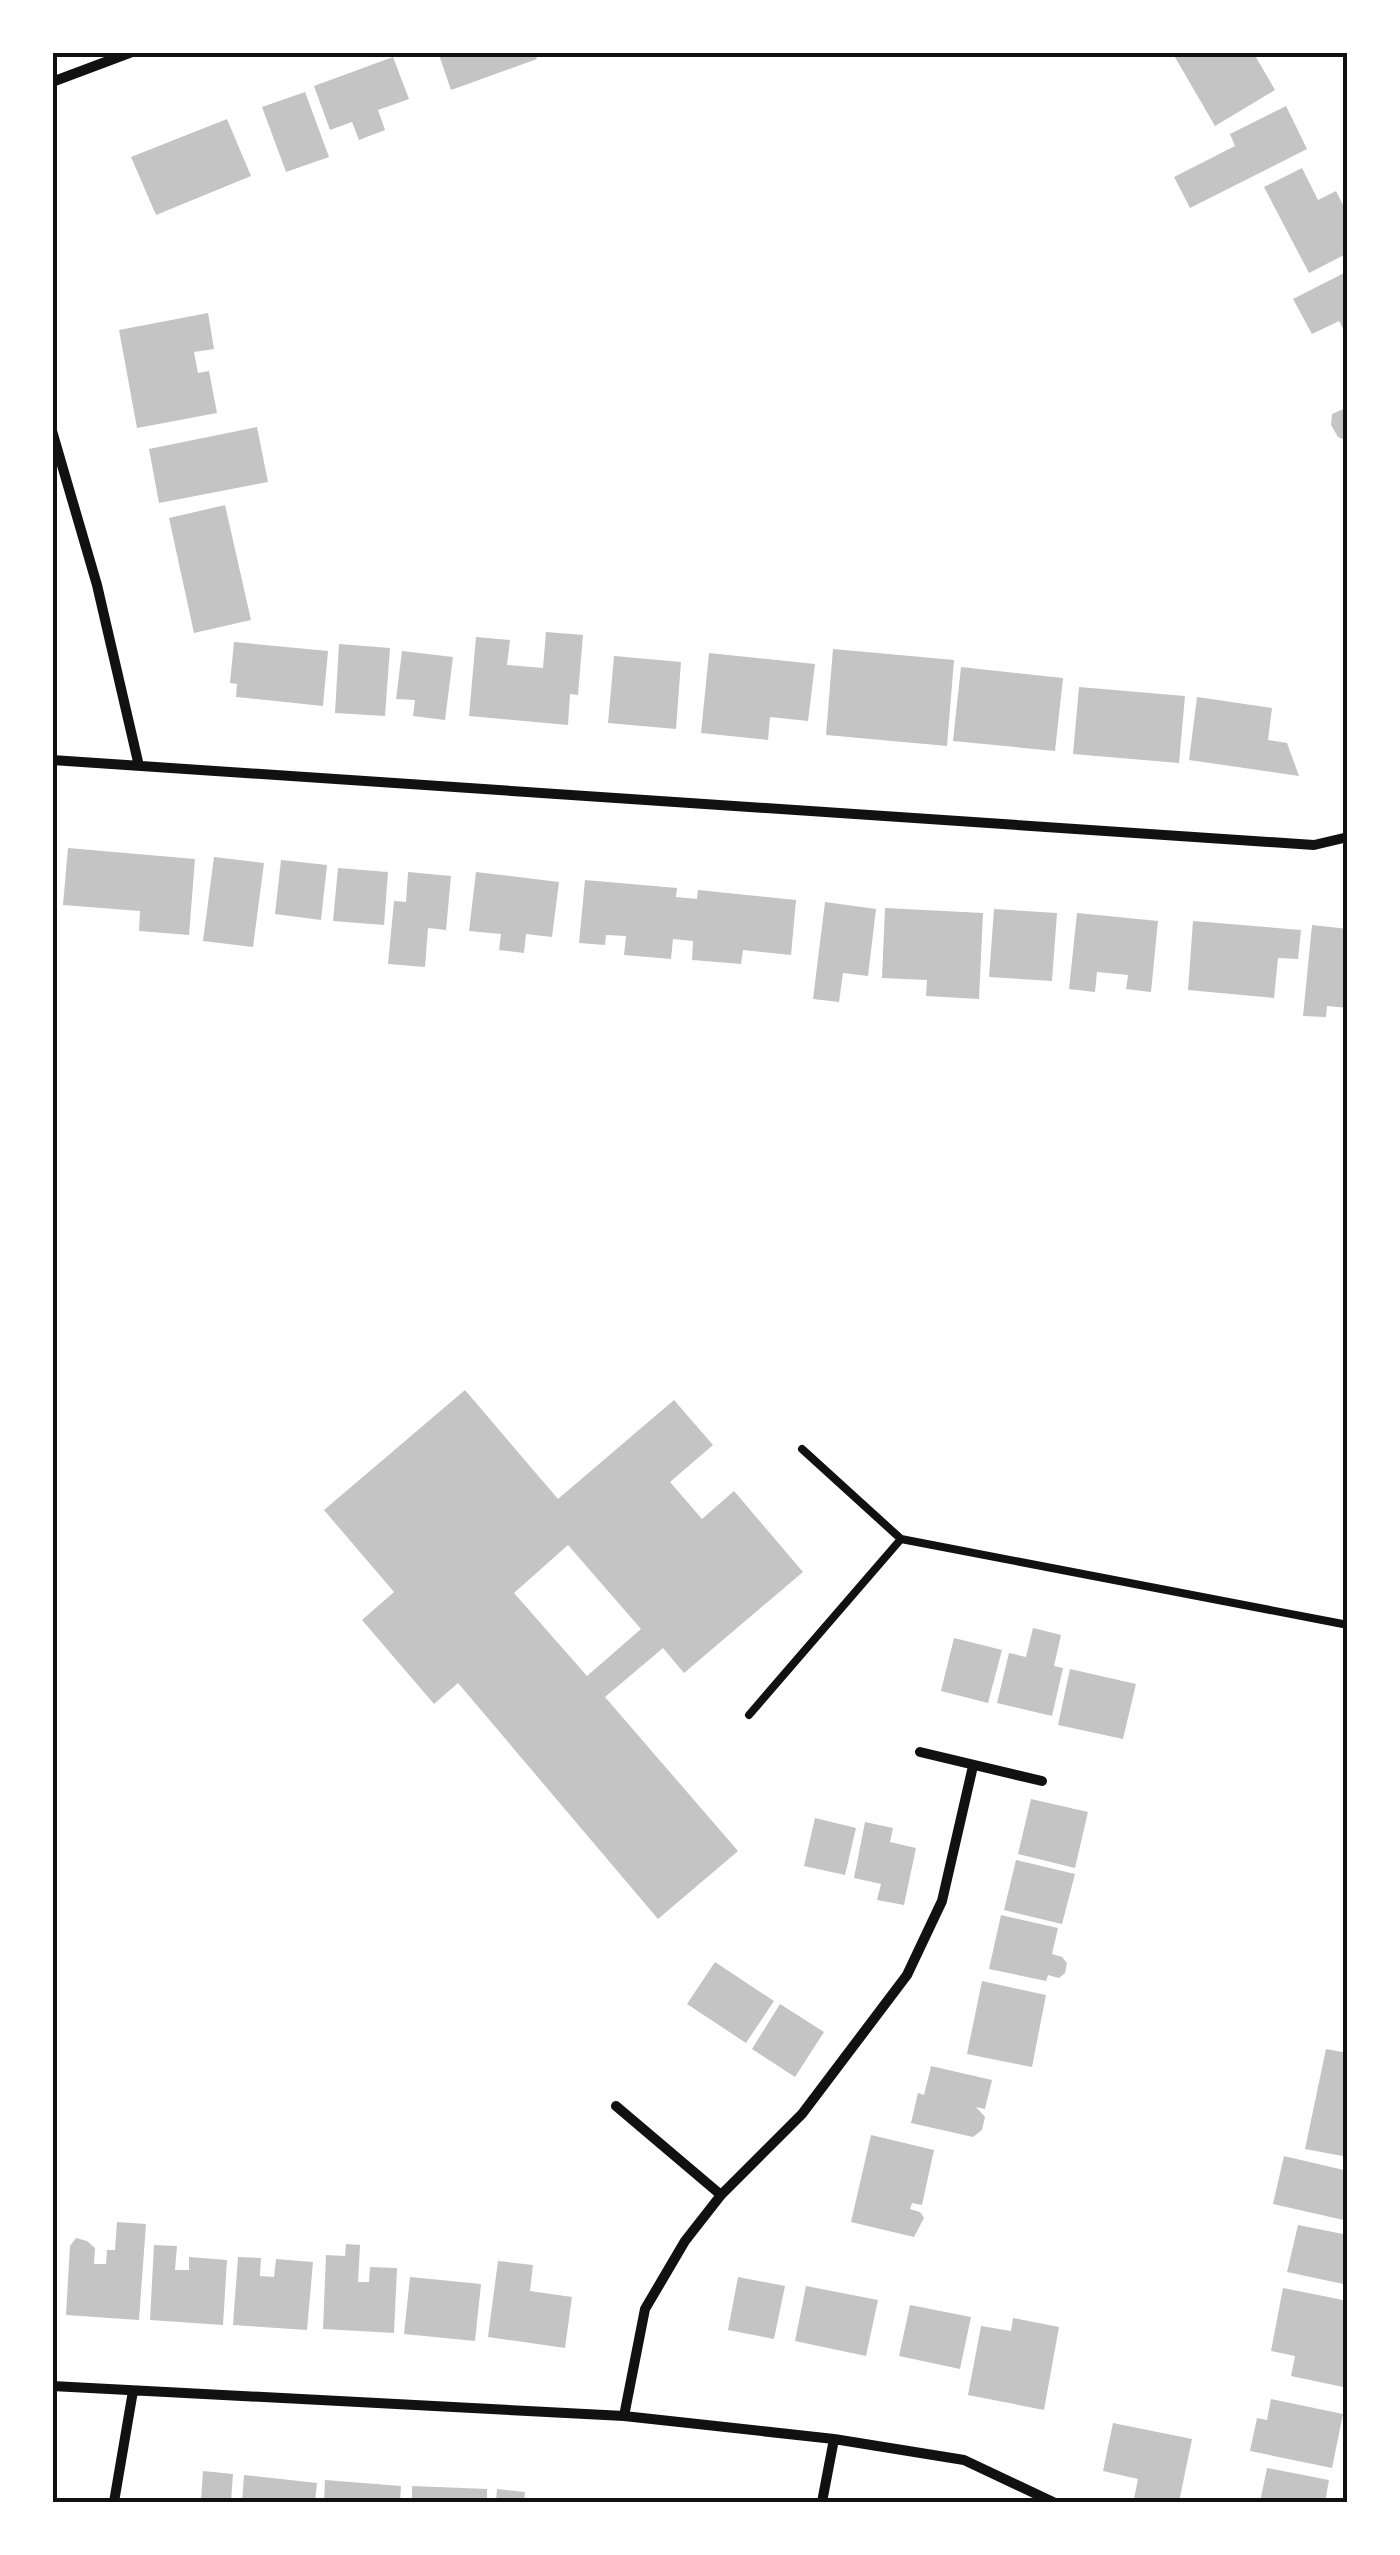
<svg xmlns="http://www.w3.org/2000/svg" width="1400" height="2555" font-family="'Work Sans',sans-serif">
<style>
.building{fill:#c4c4c4;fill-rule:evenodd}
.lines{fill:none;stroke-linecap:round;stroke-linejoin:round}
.service{stroke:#111;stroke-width:8}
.minor{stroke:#111;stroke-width:10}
.neatline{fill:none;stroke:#111;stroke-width:4}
</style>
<rect width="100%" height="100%" fill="#fff"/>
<path class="building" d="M438,52h96l3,7 -86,31z
M1172,52h81l22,38 -60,36z
M393,57l16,42 -31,11 7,20 -26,10 -7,-18 -22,8 -16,-44z
M305,92l24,65 -43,15 -24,-65z
M1286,106l21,43 -117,59 -16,-31 61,-31 -5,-12z
M227,119l24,57 -95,39 -25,-58z
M1302,168l16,32 18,-9 12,24v38l-39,20 -45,-86z
M1348,271v67l-9,-17 -27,13 -19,-35z
M208,313l6,36 -20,3 4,21 11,-2 8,42 -80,15 -18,-98z
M1348,407v34l-10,-4 -7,-12 1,-11z
M257,427l11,55 -109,21 -10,-54z
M225,505l26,115 -57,13 -25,-115z
M546,632l37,3 -5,60 -8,-1 -2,31 -99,-9 7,-79 34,3 -3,25 36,3z
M234,642l94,9 -5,55 -87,-9 1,-13 -7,-1z
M339,644l51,4 -5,68 -50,-3z
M833,649l121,11 -7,86 -121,-11z
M402,651l51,6 -8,63 -32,-4 2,-16 -19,-1z
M709,653l106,11 -7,57 -38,-4 -2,23 -67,-7z
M614,656l67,6 -5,67 -68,-6z
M961,667l102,11 -8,73 -102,-10z
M1079,687l106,9 -6,67 -106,-9z
M1197,697l75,11 -4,32 19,3 12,33 -110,-16z
M68,848l127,11 -6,76 -50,-4 1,-20 -77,-6z
M214,857l50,6 -11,84 -50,-6z
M281,860l46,5 -6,55 -46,-6z
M338,868l50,4 -4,53 -51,-4z
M408,872l43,4 -5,54 -18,-2 -3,39 -37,-3 6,-63 12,1z
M476,872l83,10 -7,55 -26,-3 -2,19 -25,-3 2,-16 -32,-3z
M585,880l92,8 -1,9 21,2 1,-9 98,10 -5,55 -48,-5 -2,14 -49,-4 1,-19 -20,-2 -2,20 -47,-4 2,-19 -20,-1 -1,10 -26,-2z
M825,902l51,7 -8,67 -25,-3 -4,29 -26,-3z
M885,908l98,5 -4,86 -53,-3 1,-16 -45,-2z
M994,909l63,4 -5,68 -63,-4z
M1077,913l81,8 -7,71 -25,-3 2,-14 -31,-3 -2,20 -26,-3z
M1193,921l108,9 -3,29 -20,-1 -4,40 -86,-8z
M1312,925l36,4v79l-21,-2 -1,11 -23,-1z
M465,1390l93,109 116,-99 39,45 -43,37 32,37 32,-28 69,81 -119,101 -21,-25 -58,49 133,154 -80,68 -200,-236 -24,21 -72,-84 32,-28 -70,-82zM568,1545l73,84 -54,47 -73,-83z
M1033,1628l28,7 -7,31 9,2 -11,48 -55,-13 12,-50 17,4z
M954,1638l48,12 -14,53 -47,-12z
M1070,1669l66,15 -13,55 -65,-14z
M1031,1799l57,13 -13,56 -57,-14z
M815,1818l41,10 -11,47 -41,-9z
M865,1822l28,6 -3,14 26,6 -12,57 -27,-5 4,-16 -27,-6z
M1016,1860l59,14 -13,50 -58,-14z
M1001,1915l57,13 -6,26 10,3 5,6 -2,10 -6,5 -11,-3 -2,6 -57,-12z
M715,1962l59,39 -28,42 -59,-39z
M982,1981l64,14 -14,72 -65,-13z
M780,2004l44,28 -29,45 -43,-28z
M1326,2049l22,4v104l-43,-8z
M931,2066l61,14 -7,29 -9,-2 9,10 -3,13 -9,7 -62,-14 7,-30 6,2z
M871,2135l63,15 -12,55 -10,-2 -2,6 10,3 4,6 -10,19 -63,-15z
M1284,2156l64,15v50l-75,-17z
M117,2222l29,2 -7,96 -73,-5 4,-69 6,-8 11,3 8,7 -1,16h12l1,-14h8z
M1298,2225l50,10v50l-61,-13z
M346,2244l14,1 -2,37h11l1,-15 27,1 -3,65 -71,-4 3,-74 19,1z
M154,2245l23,1 -2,24h14v-13l38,3 -4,65 -73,-5z
M238,2257l23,1 -1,18 14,1 2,-18 37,3 -6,68 -74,-5z
M498,2261l35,4 -3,26 42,6 -7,51 -77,-11z
M410,2277l71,7 -6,57 -71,-7z
M738,2277l47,9 -11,53 -46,-9z
M806,2286l72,14 -12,56 -71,-15z
M1283,2288l65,13v87l-57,-12 4,-20 -24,-5z
M910,2305l61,12 -11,52 -61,-13z
M1013,2318l46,9 -15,83 -76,-15 13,-69 30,5z
M1271,2399l72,15 -11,54 -82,-17 7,-33 10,2z
M1113,2423l79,16 -13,63 -45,-3 4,-20 -35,-8z
M1267,2468l62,12 -4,22h-65z
M203,2471l30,3 -2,28h-30z
M244,2475l73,8 -2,19h-73z
M325,2480l76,6 -1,16h-76z
M412,2486l75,3v13h-75z
M497,2489l28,3 -1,10h-28z"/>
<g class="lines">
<path class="service" d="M802,1449l99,90
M749,1715l152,-176 447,86"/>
<path class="minor" d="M52,82l80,-30
M52,431l45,154 42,181
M52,760l1262,85 34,-8
M920,1752l122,29
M616,2106l105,89
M52,2386l572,30 210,23 130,21 89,42
M624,2416l21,-107 40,-68 36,-46 81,-81 105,-139 35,-74 31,-135
M114,2502l19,-111
M822,2502l12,-63"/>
</g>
<rect width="1400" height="2555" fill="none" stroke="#ffffff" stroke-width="110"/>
<rect x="55" y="55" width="1290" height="2445" class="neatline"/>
</svg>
